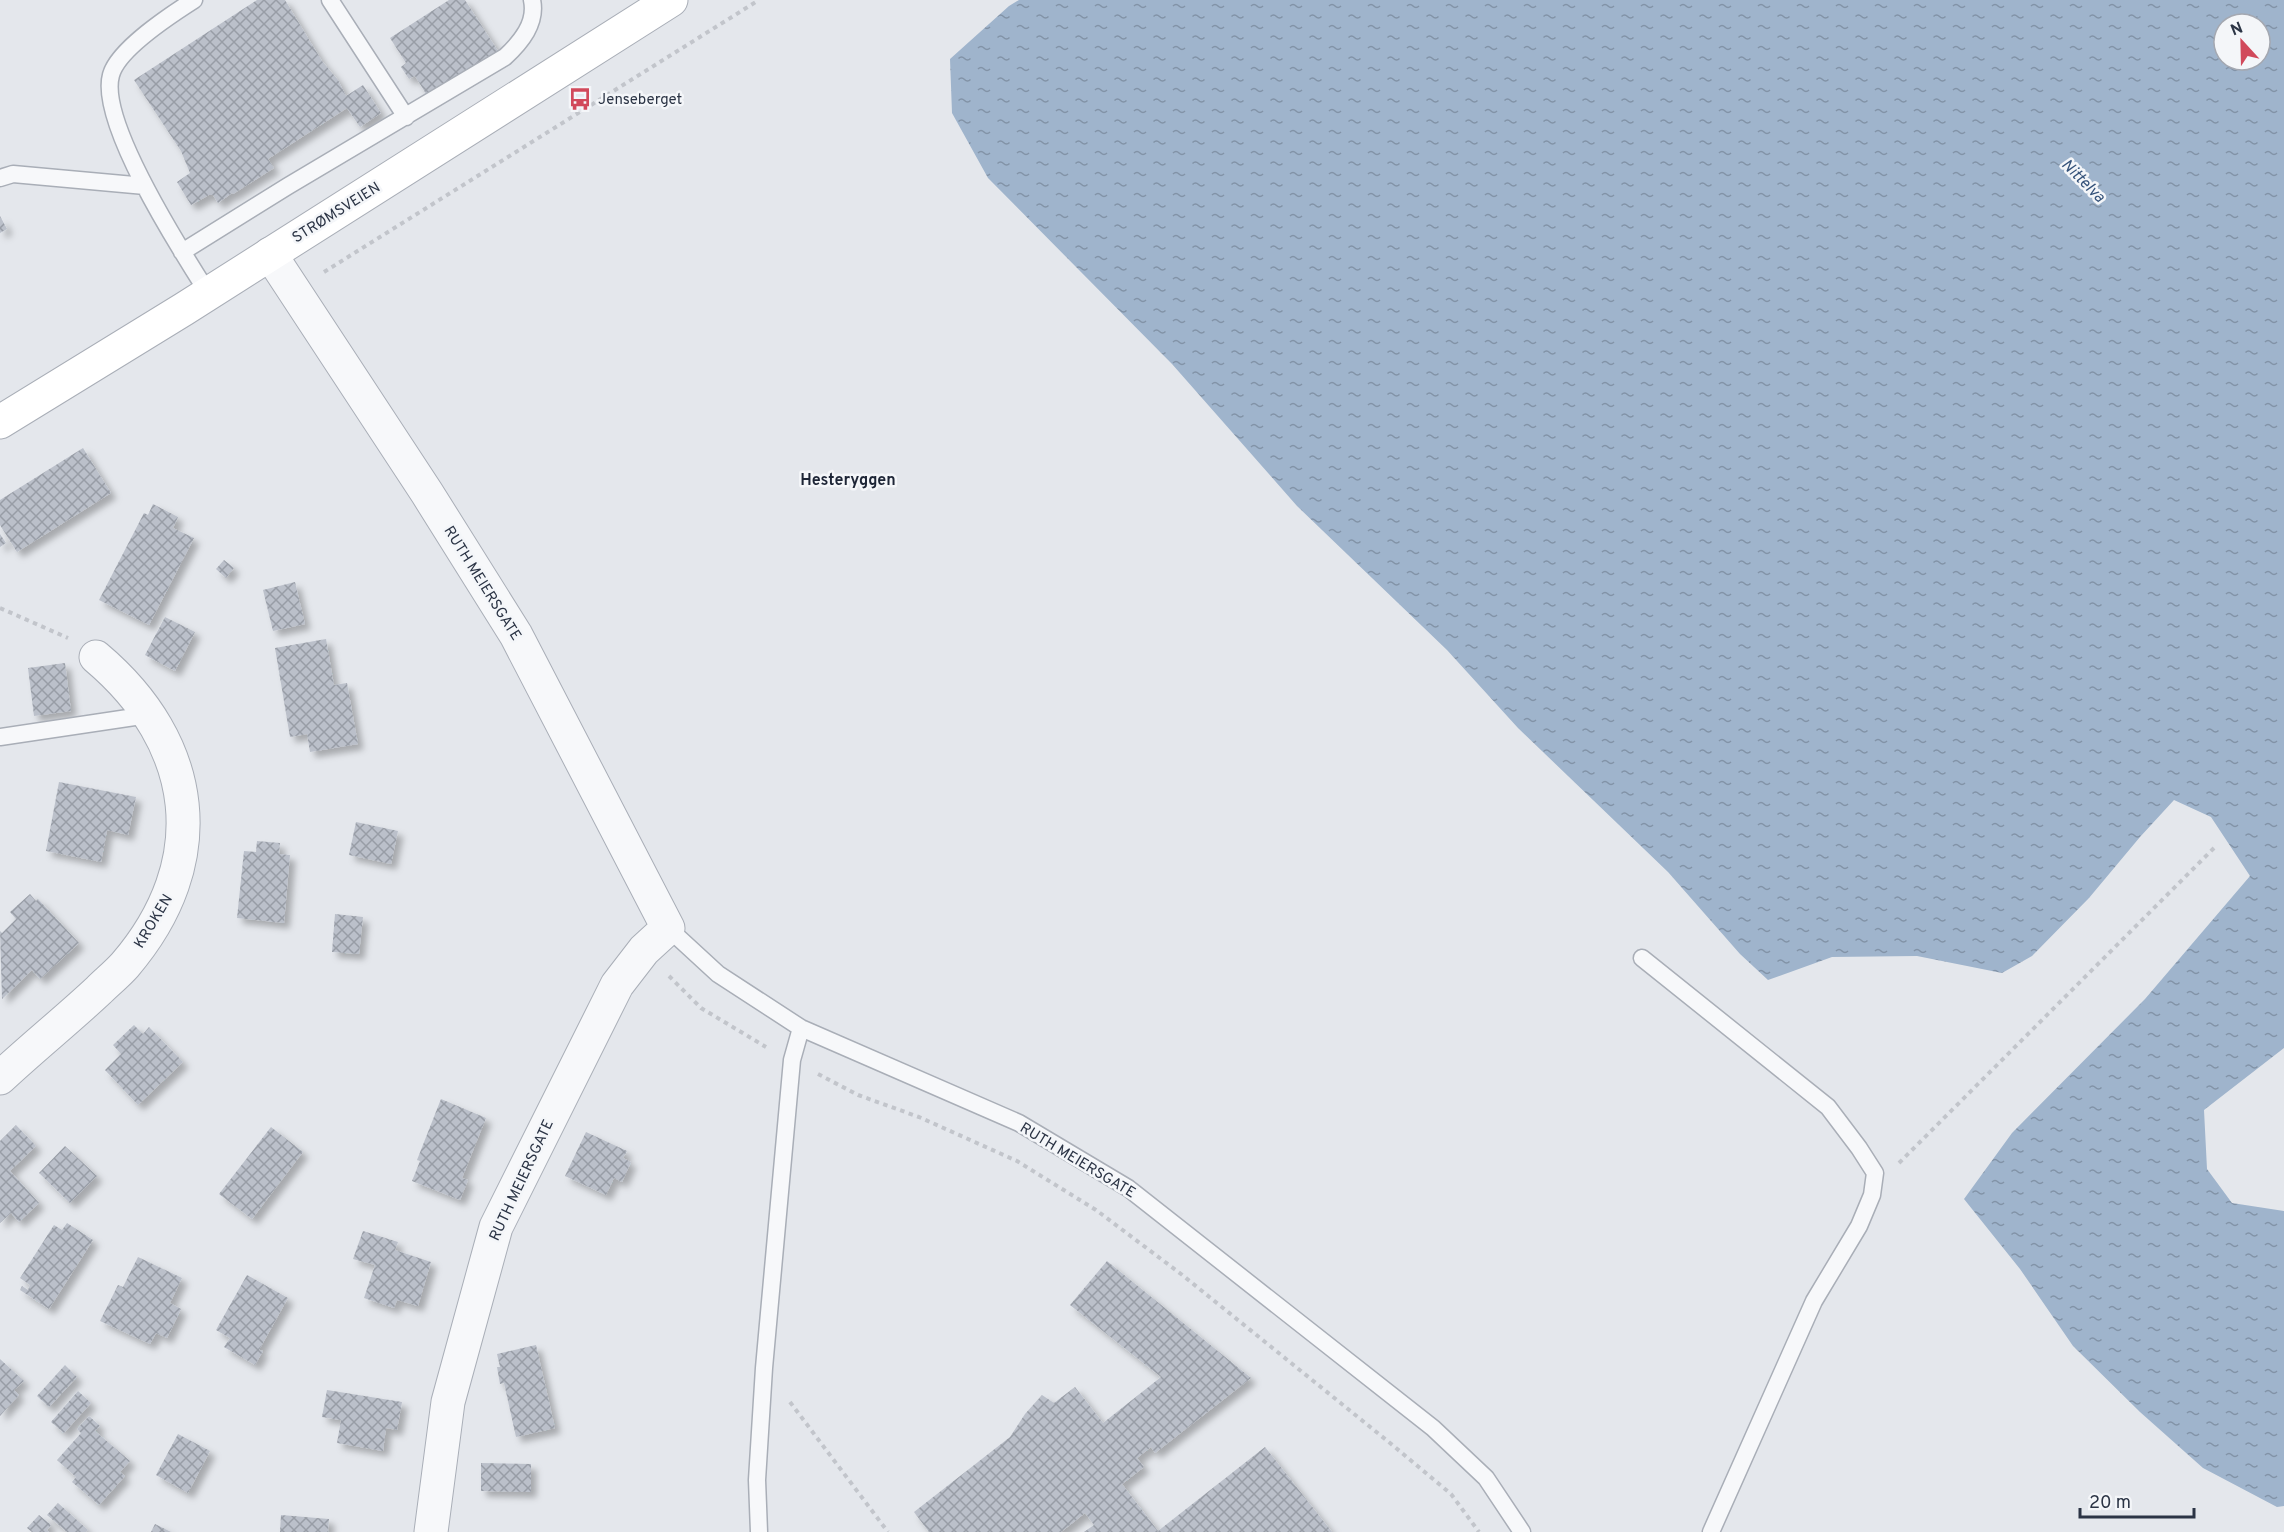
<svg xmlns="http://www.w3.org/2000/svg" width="2284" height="1532" font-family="Overpass,sans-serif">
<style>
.water{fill:url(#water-ripples);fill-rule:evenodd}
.building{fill:url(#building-cross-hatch);filter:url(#shadow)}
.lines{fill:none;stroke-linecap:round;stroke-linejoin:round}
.service-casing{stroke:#a9aeb7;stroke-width:19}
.minor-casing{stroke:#a9aeb7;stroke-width:35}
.secondary-casing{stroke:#a9aeb7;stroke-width:35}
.path{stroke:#c2c5cb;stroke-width:4;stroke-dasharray:4.5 4.5;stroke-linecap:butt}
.service{stroke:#f7f8fa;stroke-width:16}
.minor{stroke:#f7f8fa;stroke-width:33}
.secondary{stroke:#fff;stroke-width:33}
.labels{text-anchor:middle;stroke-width:5;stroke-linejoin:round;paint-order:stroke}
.poi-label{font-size:15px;fill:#2b3445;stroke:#f4f6f9;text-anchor:start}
.street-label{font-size:15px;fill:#2b3445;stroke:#f4f6f9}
.water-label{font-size:16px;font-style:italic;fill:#34527a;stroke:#f4f6f9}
.neighbourhood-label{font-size:16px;font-weight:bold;fill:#1d2536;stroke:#f4f6f9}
</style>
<defs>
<pattern id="water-ripples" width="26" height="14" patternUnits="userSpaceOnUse" patternTransform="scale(1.5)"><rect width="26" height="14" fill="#9fb4cc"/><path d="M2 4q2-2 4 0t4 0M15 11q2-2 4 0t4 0" fill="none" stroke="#8293a7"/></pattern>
<pattern id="building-cross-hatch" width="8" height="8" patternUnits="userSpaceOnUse" patternTransform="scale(1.5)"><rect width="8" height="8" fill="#bbc0ca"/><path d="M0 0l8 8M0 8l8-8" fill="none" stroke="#989da6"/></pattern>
<filter id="shadow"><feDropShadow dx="5.5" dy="5.5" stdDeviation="3" flood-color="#0004"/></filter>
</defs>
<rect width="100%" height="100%" fill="#e4e7ec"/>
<path class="water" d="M1019,0h1265v1048l-80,62 3,59 25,34 52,8v295l-7,1 -74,-39 -63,-56 -67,-66 -53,-77 -56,-70 48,-66 133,-134 105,-123 -39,-59 -37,-17 -34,37 -51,61 -57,58 -30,17 -85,-17 -85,1 -64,23 -28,-26 -72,-82 -150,-144 -71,-78 -150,-144 -125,-142 -184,-186 -36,-65 -2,-54 59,-53zM2224,24h36v36h-36z"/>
<path class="building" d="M257,0h28l37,61 16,19 8,16 17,-11 18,28 -21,14 -13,-19 -79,51 6,9 -41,26 -1,-1 -14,10 -5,-8h-4l-18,10 -14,-23 13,-9 -9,-22 -47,-71z
M449,0h16l33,51 -70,46 -13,-21 -6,3 -8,-12 5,-4 -16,-25z
M0,216l7,13 -7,4z
M83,448l28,45 -94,59 -17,-27v-25z
M153,504l25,13 -5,11 21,10 -45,87 -50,-25 45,-87 4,2z
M0,534l6,9 -6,4z
M224,560l10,8 -8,10 -10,-9z
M295,582l10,42 -32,7 -10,-41z
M165,617l30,15 -20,39 -30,-16z
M326,639l8,46 13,-2 11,61 -48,8 -3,-18 -17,3 -15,-89z
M65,663l6,48 -37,5 -6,-48z
M59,782l77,15 -8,38 -21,-5 -6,32 -55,-11z
M356,822l42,9 -7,33 -42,-9z
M257,841l23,2 -1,11 11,1 -6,68 -47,-5 7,-67 12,1z
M30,894l6,7 2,-2 41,44 -39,36 -8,-9 -30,29 -2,-68 2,2 14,-14 -6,-7z
M335,914l28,3 -4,37 -27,-2z
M134,1025l9,9 6,-7 34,35 -45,43 -33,-35 16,-16 -8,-9z
M441,1099l45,19 -24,60 6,2 -8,20 -48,-19 8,-20 -3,-1z
M16,1125l20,21 -26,25 29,32 -20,19 -8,-9 -11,10v-82z
M271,1127l32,25 -51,67 -33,-25z
M586,1132l41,19 -4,7 8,4 -9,20 -8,-4 -8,17 -41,-19z
M65,1146l32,30 -27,27 -31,-30z
M67,1223l26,17 -44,69 -29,-19 2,-4 6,4 2,-5 -10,-7 34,-53 8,5z
M363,1231l35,11 -3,8 36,12 -13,44 -21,-6 -3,8 -30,-10 11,-33 -22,-6z
M138,1257l44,21 -12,25 11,6 -14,29 -11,-5 -6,11 -50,-23 18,-36 5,2z
M1107,1261l144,117 -96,75 -4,-6 -14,11 7,9 -22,17 36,47 107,-84 67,85h-248l10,-7 -9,-12 -24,19h-132l-15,-20 96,-75 15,-23 17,-19 12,8 21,-16 28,36 58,-46 -91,-72z
M247,1275l41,23 -29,52 4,1 -8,14 -31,-18 6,-9 -14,-8z
M536,1345l19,83 -39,9 -12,-54 -4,1 -3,-17h3l-3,-13z
M0,1359l24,22 -10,9 5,5 -19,21z
M65,1365l12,12 -28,30 -12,-11z
M327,1390l75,12 -5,28 -11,-2 -3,23 -46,-8 4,-23 -19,-3z
M78,1391l13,12 -27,30 -13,-11z
M89,1416l11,10 -5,5 35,30 -10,11 5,4 -26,29 -27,-23 4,-5 -19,-17 24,-27 -4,-4z
M178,1434l32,17 -22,42 -32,-18z
M481,1463l50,1v28l-50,-1z
M58,1503l30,27 -2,2h-19l-20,-17z
M39,1515l12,10 -4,5 2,2h-17l-5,-4z
M281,1515l48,4 -1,13h-48z
M155,1524l16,8h-20z"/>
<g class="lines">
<g class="service-casing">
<path id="service" d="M194,0c-22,14 -76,49 -83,75 -13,47 71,177 97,218
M330,0l76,117
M0,178l13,-4 132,12
M182,252l106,-66 217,-129c16,-15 32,-34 27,-57
M0,737l148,-22
M668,928l50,46 83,54 218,95 109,65 305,240 53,50 36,54
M1642,958l186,149 31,41 16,25 -3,22 -13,31 -45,75 -103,231
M759,1532l-2,-52 7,-112 28,-308 9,-32"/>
</g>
<g class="minor-casing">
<path id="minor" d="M270,254l157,239 89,142 152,293 -24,22 -27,35 -121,242 -48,175 -17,130
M0,1078c32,-30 67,-58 99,-88 8,-8 18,-16 26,-25 89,-104 73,-222 -29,-308"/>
</g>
<g class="secondary-casing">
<path id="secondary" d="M0,422l184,-113 487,-309"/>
</g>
<path class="path" d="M324,272l435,-272
M0,608l68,30
M669,976l32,32 65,39
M818,1074l40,21 61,22 98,44 79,49 85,64 209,169 61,51 28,38
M1899,1163l315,-315
M790,1402l98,130"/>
<use href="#service" class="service"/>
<use href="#minor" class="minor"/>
<use href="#secondary" class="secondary"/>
</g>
<defs>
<g id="bus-bare" transform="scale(1.8)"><path d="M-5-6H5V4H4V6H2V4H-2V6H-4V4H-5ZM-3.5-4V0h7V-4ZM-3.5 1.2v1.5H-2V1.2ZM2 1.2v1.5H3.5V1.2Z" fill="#d1495b" stroke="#f4f6f9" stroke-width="2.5" paint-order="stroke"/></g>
</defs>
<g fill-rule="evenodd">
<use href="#bus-bare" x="580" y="99"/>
</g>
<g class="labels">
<g class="poi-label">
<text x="598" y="104">Jenseberget</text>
</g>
<g class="street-label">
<text transform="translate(336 212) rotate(-32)" y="5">STRØMSVEIEN</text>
<text transform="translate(483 583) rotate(58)" y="5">RUTH MEIERSGATE</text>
<text transform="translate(153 921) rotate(-59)" y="5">KROKEN</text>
<text transform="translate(1078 1160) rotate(31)" y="5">RUTH MEIERSGATE</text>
<text transform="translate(521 1180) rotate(-65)" y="5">RUTH MEIERSGATE</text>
</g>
<g class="water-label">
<text transform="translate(2084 180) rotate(45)" y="6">Nittelva</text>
</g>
<g class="neighbourhood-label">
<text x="848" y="485">Hesteryggen</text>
</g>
</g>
<g transform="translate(2242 42) rotate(338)"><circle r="28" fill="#f4f6f9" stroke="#a4a8b1" stroke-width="1.5"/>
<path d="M0-4.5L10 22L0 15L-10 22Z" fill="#d1495b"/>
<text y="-9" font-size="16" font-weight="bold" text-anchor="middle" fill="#2b3445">N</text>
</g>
<path d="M2080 1508v9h114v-9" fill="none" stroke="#2b3445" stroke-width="3"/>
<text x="2089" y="1508" font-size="18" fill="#2b3445" stroke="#f4f6f9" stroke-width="4.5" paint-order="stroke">20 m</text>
</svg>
